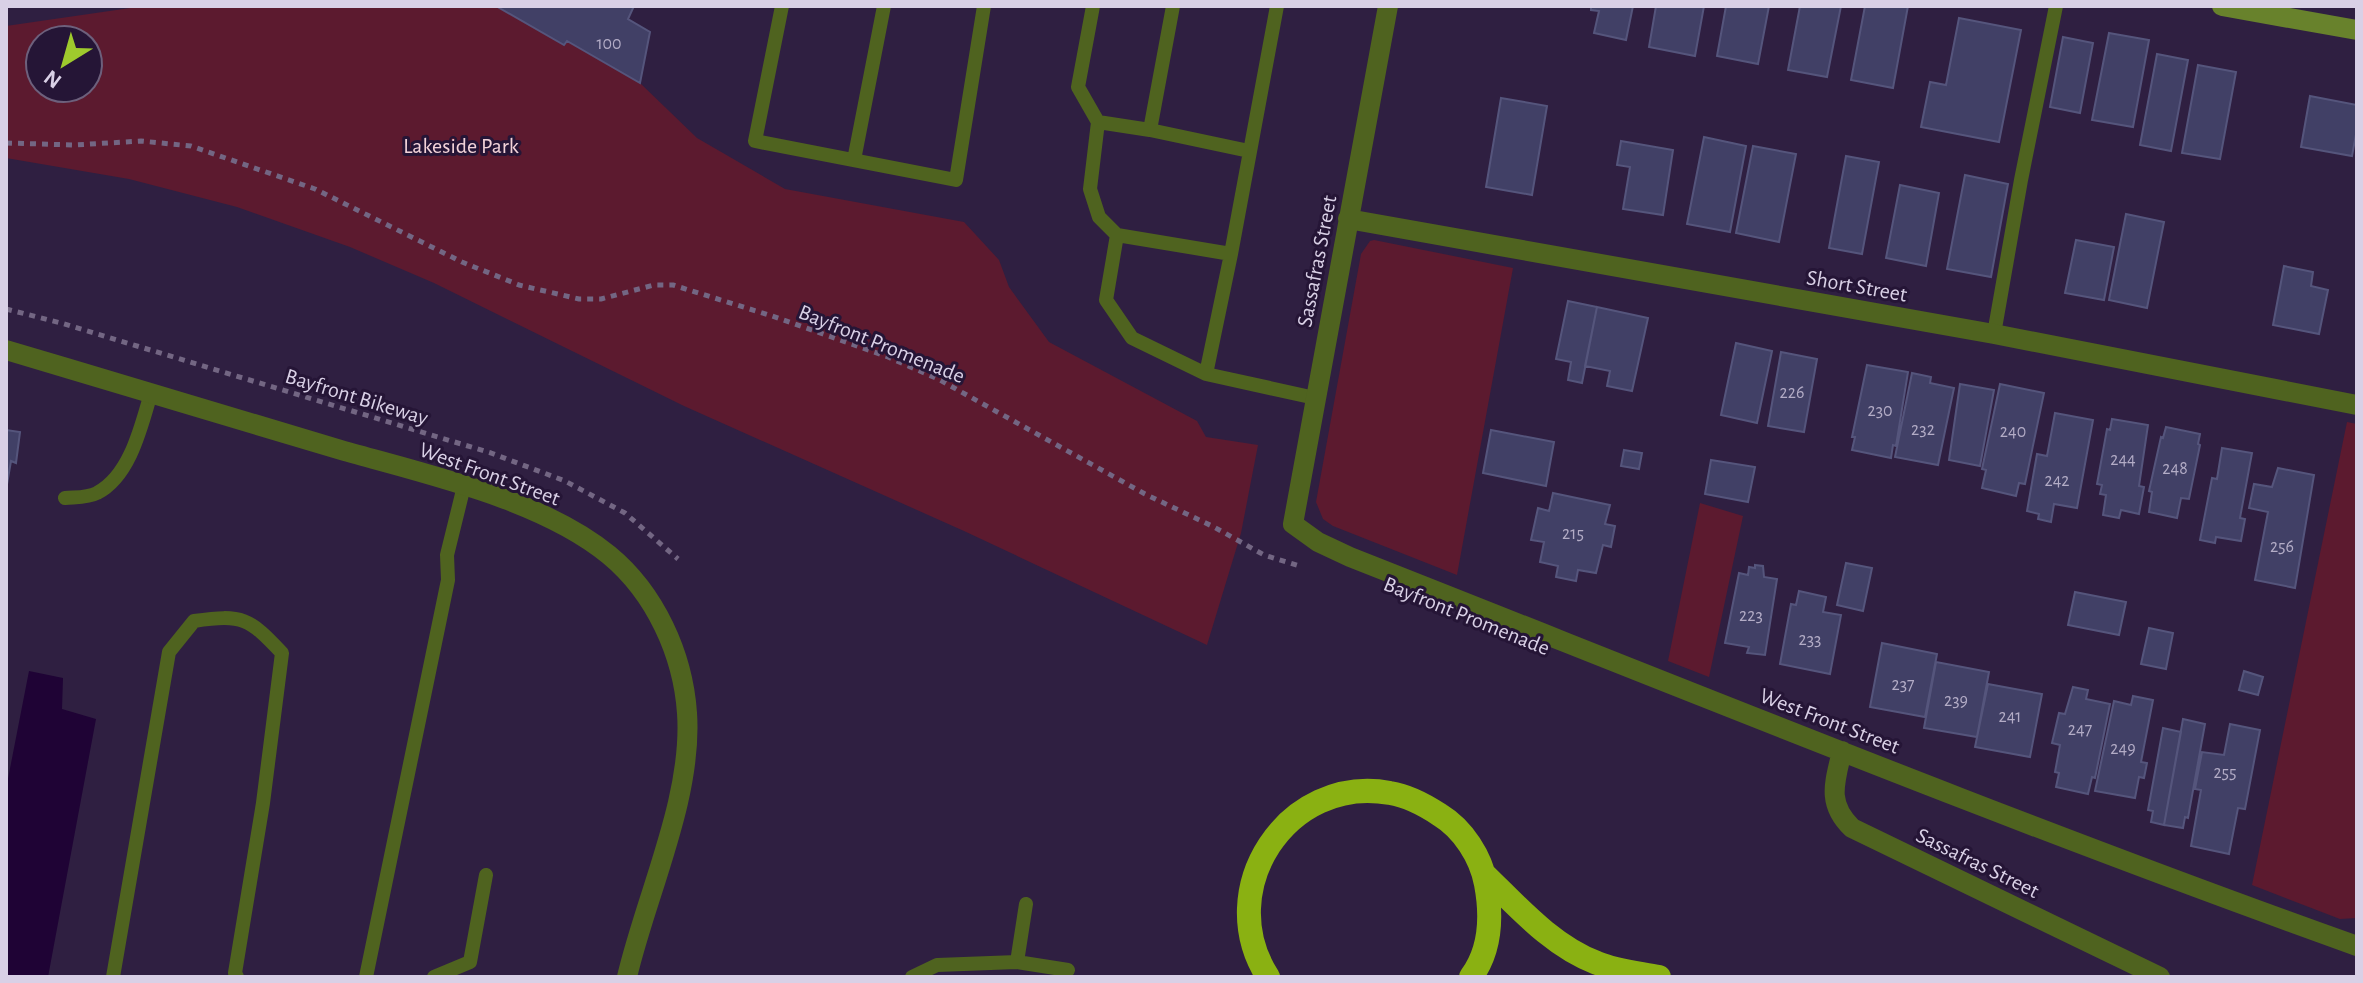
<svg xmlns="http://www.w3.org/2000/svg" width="2363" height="983" font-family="'Alegreya Sans',sans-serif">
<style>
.green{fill:#5c1a2f;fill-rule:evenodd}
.water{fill:#1f0335}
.building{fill:#414066;stroke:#55557c;stroke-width:2}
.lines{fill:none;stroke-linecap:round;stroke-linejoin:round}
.path{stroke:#736683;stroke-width:5;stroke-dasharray:6 6;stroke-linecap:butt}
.lane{stroke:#4f631f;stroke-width:14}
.street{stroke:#4f631f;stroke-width:20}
.secondary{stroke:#68822c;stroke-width:20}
.highway{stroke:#8ab112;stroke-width:24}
.labels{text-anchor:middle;stroke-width:6;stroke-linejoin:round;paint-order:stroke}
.number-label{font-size:18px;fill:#b3acc6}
.park-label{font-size:22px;fill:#f3d3d9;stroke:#251536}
.street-label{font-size:22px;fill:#d9d0e6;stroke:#251536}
</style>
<rect width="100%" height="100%" fill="#2f1f41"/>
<path class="green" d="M144,6h352l68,39 3,-4 73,42 57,55 88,51 179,33 35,38 10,27 40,55 148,79 9,16 52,8 -17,88 -34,112 -243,-114 -280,-125 -250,-123 -84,-36 -113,-40 -108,-28 -123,-21v-132zM40,40h48v48h-48z
M1374,240l139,28 -56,307 -124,-49 -10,-7 -7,-17 45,-248 9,-13z
M2347,422l10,2v494l-17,1 -88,-34z
M1700,503l43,13 -34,161 -41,-16z"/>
<path class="water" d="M29,671l34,7 -1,31 34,10 -48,258h-42v-188z"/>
<path class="building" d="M496,6h138l-6,13 22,13 -10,51 -73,-42 -3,4z
M1591,6h42l-7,34 -32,-7 5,-22 -8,-1z
M1656,6h48l-9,50 -46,-9z
M1726,6h43l-11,58 -41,-8z
M1800,6h41l-14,71 -39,-7z
M1865,6h43l-15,82 -42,-8z
M1959,18l62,12 -22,112 -78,-15 9,-45 16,3z
M2109,33l40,7 -16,87 -41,-7z
M2063,37l30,6 -13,70 -30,-6z
M2157,54l31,6 -17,91 -31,-6z
M2198,65l38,7 -16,87 -38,-6z
M2310,96l47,9v24l-5,27 -51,-9z
M1501,98l46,8 -15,89 -46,-8z
M1704,137l42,9 -16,86 -43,-8z
M1621,141l52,9 -10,65 -40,-6 7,-42 -13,-2z
M1753,146l43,8 -17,88 -43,-9z
M1846,156l33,6 -17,92 -33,-6z
M1965,175l43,9 -17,93 -44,-8z
M1900,185l39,8 -13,73 -40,-8z
M2126,214l38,8 -17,86 -38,-8z
M2076,240l38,7 -10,53 -39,-7z
M2284,266l29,6 -2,14 17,4 -9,44 -46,-9z
M1568,301l29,6 -15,76 -14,-3 3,-18 -15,-3z
M1597,307l51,11 -16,73 -25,-5 3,-15 -25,-5z
M1736,343l36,8 -15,72 -36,-8z
M1781,352l36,7 -13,73 -36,-6z
M1867,365l41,7 -12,74 -3,-1 -2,13 -39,-8 3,-13h-3z
M1912,373l19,4 -1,6 24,5 -16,77 -43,-8z
M1960,384l34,6 -14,76 -31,-6z
M2000,384l44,9 -19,91 -6,-1 -3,13 -34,-8 4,-18 -4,-1z
M2055,413l38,7 -16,88 -23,-4 -3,18 -13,-3 1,-5 -12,-3 10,-57 10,2z
M2112,419l36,6 -9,61 5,1 -5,27 -18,-4 -2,8 -16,-3 3,-20 -6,-1 2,-9 -5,-1 10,-55 3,1z
M2166,427l34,7 -2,10 2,1 -11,54 -8,-1 -4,20 -28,-6 3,-20 -3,-1 12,-54 2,1z
M6,430l14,2 -4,31 -5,-2 -5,29z
M1491,430l63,12 -8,44 -63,-13z
M2222,448l30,5 -12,65 5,1 -4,22 -25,-4 -1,6 -15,-3 12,-62 5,1z
M1624,450l18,3 -3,16 -18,-3z
M1711,460l44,7 -7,35 -43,-8z
M2278,468l36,7 -19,113 -40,-8 13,-68 -19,-4 5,-24 18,3z
M1553,493l57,12 -5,19 10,2 -4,21 -8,-2 -7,28 -18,-3 -2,11 -20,-4 2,-11 -18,-4 4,-20 -13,-2 7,-32 11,3z
M1846,563l26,5 -9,43 -26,-6z
M1755,565l8,1 1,11 13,2 -12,76 -18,-2 2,-6 -24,-4 14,-70 9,2 1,-8 6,1z
M1799,591l27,6 -3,15 18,3 -11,59 -50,-10 11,-60 5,1z
M2075,592l51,10 -7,33 -51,-10z
M2149,628l24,5 -7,36 -25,-5z
M1882,643l55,11 -12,63 -55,-10z
M1936,662l53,10 -12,65 -53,-9z
M2244,671l19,6 -5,18 -19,-5z
M1988,684l54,10 -12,63 -55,-10z
M2073,687l15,3 -2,9 24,5 -15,74 -3,-1 -4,17 -32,-7 3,-14 -4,-1 5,-27 -8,-2 7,-30 6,1z
M2133,696l20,4 -12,62 6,1 -3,15 -5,-1 -4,21 -40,-7 19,-90 17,4z
M2183,719l22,5 -17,94 -3,-1 -2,11 -19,-3z
M2230,724l30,6 -15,79 -7,-1 -9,46 -38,-8 10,-56 -6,-1 7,-37 22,3z
M2163,728l18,4 -17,93 -13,-3 2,-11 -5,-1z"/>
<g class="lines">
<path class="path" d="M6,143l69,2 66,-4 50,5 124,43 147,73 57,23 60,14h22l53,-14h19l99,31 116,41 50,22 207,115 69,33 50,28 36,11
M6,309l55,14 430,130 74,28 60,32 53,46"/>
<path class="lane" d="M782,6l-27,135 201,39 28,-174
M1093,6l-15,81 20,35 52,8 99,21
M1098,122l-8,67 9,28 18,18
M1150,130l23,-124
M854,160l30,-154
M1231,254l-114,-19 -11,65 26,38 74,36 25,-120 46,-248
M1994,334l27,-154 35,-174
M1206,374l109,24
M65,498c10,-1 23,0 32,-5 33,-17 44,-66 54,-100
M1017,962l9,-58
M113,977l56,-325 25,-31c49,-7 55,-3 88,32l-19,150 -28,170 2,4
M366,977l82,-397 -1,-25 17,-69
M434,977l36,-15 16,-87
M912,977l25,-12 80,-3 51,8"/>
<path class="street" d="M1388,6l-95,518 25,18 32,15c335,132 668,268 1007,389
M1348,219l646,115 363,71
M6,350c112,33 224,67 335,100 84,24 200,49 268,105 46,38 74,99 78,158 6,85 -41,182 -60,264
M1842,751c-7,31 -16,52 10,77l308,149"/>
<path class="secondary" d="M2222,6l135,24"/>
<path class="highway" d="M1484,874c34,33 68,72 113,89 19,8 42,10 62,14
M1268,977c-56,-87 19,-203 122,-184 19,3 35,12 50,22 23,14 41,42 46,69 6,32 5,66 -15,93"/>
</g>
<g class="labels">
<g class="number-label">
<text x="609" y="49">100</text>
<text x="1792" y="398">226</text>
<text x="1880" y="416">230</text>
<text x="1923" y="435">232</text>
<text x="2013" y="437">240</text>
<text x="2123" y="465">244</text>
<text x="2175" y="474">248</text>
<text x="2057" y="486">242</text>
<text x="1573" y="539">215</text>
<text x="2282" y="552">256</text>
<text x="1751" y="621">223</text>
<text x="1810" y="645">233</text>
<text x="1903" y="690">237</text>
<text x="1956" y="706">239</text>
<text x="2010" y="722">241</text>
<text x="2080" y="735">247</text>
<text x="2123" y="754">249</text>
<text x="2225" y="778">255</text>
</g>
<g class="park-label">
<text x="461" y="153">Lakeside Park</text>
</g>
<g class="street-label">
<text transform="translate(1316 261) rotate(-79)" y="8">Sassafras Street</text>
<text transform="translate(1857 285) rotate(10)" y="8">Short Street</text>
<text transform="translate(882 343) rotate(22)" y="8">Bayfront Promenade</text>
<text transform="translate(357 396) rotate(17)" y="8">Bayfront Bikeway</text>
<text transform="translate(490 473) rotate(20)" y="8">West Front Street</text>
<text transform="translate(1467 615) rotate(22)" y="8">Bayfront Promenade</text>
<text transform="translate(1830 720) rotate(21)" y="8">West Front Street</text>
<text transform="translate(1978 862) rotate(26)" y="8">Sassafras Street</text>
</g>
</g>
<rect width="2363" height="983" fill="none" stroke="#d9d0e6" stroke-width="16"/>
<g transform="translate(64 64) rotate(217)"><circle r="38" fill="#251536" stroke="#6d607c" stroke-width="2"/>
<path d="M0-6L14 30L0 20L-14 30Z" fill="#9fca2d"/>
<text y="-12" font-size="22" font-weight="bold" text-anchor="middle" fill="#d9d0e6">N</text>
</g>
</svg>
